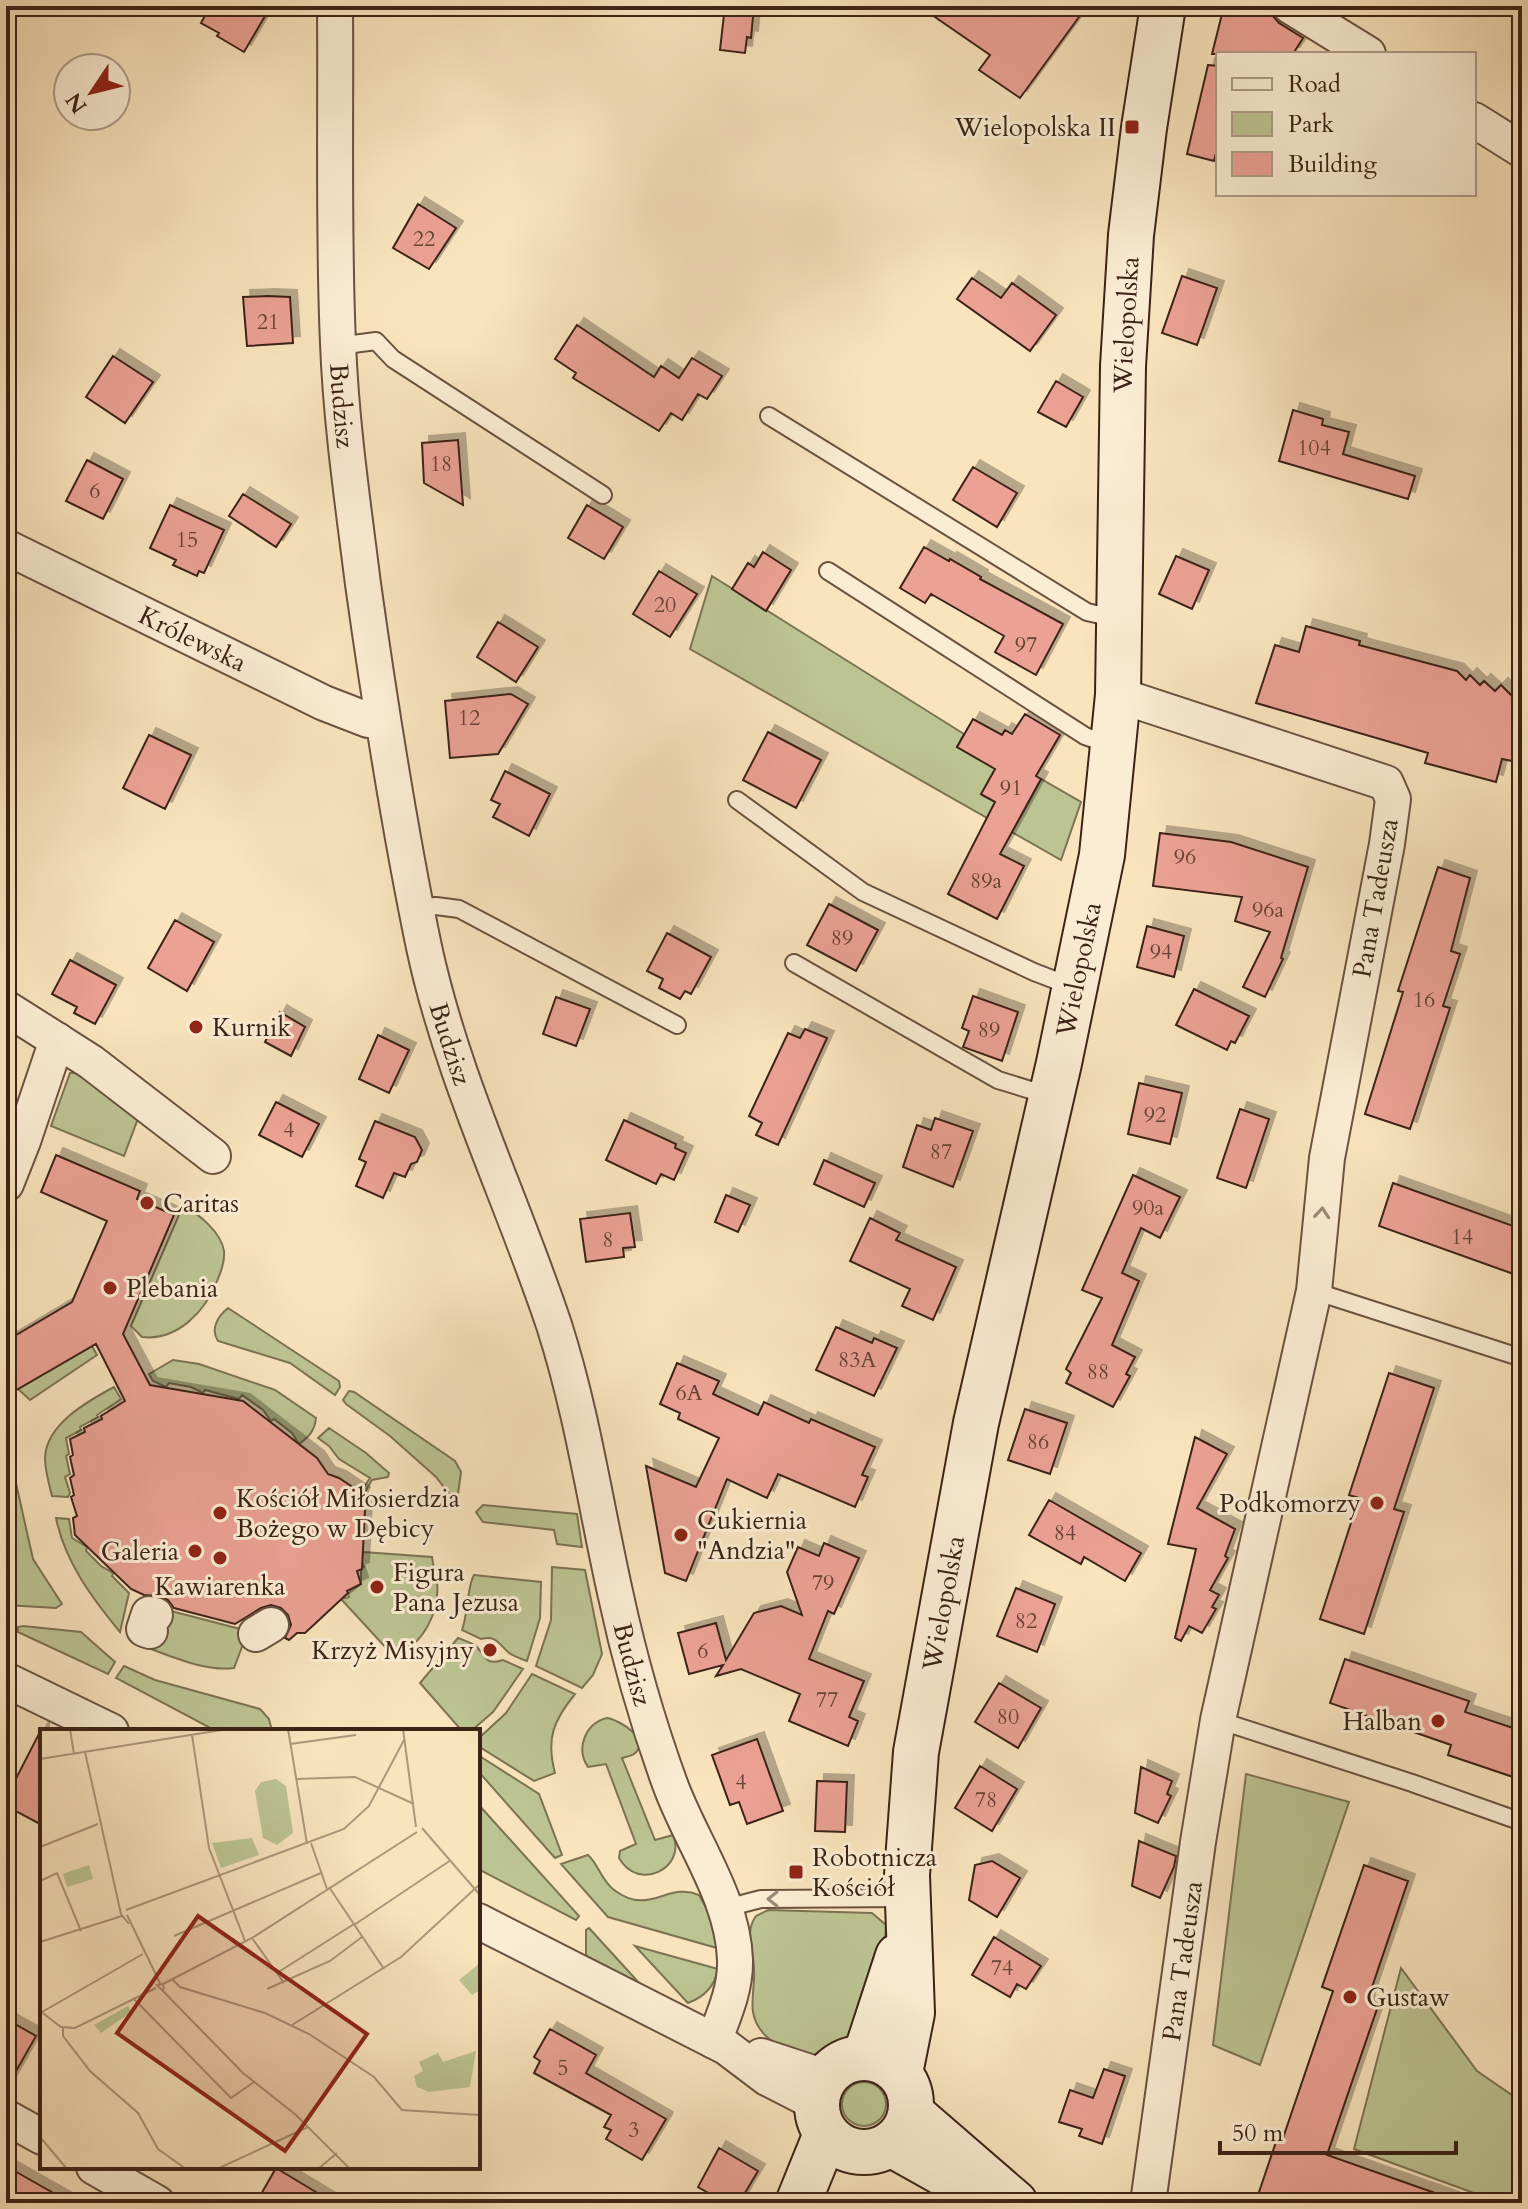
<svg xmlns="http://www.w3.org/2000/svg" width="1528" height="2209" font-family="Cardo,serif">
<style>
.green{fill:#bcc492;stroke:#7c7354;stroke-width:2}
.building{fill:#eba194;stroke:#3c2217;stroke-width:2;filter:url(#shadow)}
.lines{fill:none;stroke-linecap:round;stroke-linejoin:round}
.lane-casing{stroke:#6b5240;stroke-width:20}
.street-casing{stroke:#6b5240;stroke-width:38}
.secondary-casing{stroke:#3c2217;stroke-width:48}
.lane{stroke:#fbedd4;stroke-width:16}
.street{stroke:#fbedd4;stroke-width:34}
.secondary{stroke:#fbedd4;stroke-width:44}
.oneway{stroke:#9c8876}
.poi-dot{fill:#8f2418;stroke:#fbedd4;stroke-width:3}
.labels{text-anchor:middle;stroke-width:6;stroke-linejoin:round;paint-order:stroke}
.number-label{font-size:22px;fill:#684236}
.poi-label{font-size:26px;fill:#3c2217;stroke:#fbedd4;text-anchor:start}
.street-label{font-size:26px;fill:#3c2217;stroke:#fbedd4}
.inset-road{fill:none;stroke:#ad967b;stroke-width:2}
.view{fill:#8f2418;fill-opacity:0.15;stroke:#8f2418;stroke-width:4}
.inset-edge{fill:none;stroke:#3c2217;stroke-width:4}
</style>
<defs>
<filter id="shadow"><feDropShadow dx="7" dy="-7" stdDeviation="0" flood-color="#0004"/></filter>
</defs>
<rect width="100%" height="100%" fill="#f9e4bd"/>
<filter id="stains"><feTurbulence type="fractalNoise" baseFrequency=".0025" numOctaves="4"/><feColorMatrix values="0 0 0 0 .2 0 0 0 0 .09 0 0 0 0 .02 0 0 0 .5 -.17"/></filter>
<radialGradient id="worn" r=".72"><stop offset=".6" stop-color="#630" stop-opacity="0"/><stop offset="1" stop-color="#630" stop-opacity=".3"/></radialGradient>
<path class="green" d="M712,576l252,158 -7,13 24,14 8,-13 13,8 -20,39 39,21 20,-37 40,23 -20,58 -371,-211z
M70,1073h15l55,40 -16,43 -73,-30z
M183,1206c16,8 38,26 41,45 1,10 -3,21 -7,30 -12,31 -40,60 -75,56l-11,-11z
M228,1308l111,73 1,6 -5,8 -45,-32 -72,-22c-8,-12 0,-25 10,-33z
M92,1346l5,9 -67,45 -12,-11z
M173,1360l26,4 76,26 41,28c-1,12 -7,19 -17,26l-7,-11 -18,-14 -3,2 -8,-11 -21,-15 -3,4 -34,-9 -2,3 -12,-6 -22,-4 -3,4 -13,-6 -4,-7z
M114,1387l7,12 -24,16 1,2 -18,10 1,3 -15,8 3,16 -3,2 4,18 -5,3 5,16 -2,4 -16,-1c-3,-12 -7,-25 -7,-38 1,-34 43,-57 69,-71z
M349,1391l5,1 101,69 6,11 -3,22 -8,1 -14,-18 -46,-41 -44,-32 -3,-4z
M329,1428l37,25 23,20 -1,4 -16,3 -7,12 -3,-2 8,-12 -31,-19 -10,-13 -11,-8z
M13,1470l20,89 29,45 -6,4 -50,-3v-123z
M483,1505l94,9 5,33 -25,-3 -3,-14 -71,-8 -7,-10z
M56,1518l13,1 3,19 15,9 -1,4 15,15 12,7 -1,3 17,17 -9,39c-28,-34 -55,-70 -64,-114z
M363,1552l69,5c1,9 4,17 5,25 3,27 -13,65 -42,71l-8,-4 -46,-50 8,-2 -1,-3 13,-10v-15l3,-2 -4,-8z
M552,1567l33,3 17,84 -9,21 -11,13 -46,-22 15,-46z
M474,1575l67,7 -1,36 -13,43c-6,-2 -15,-5 -19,-9 -9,-8 -12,-17 -27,-13l-19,-9c6,-16 5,-43 12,-55z
M144,1604l104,27 -14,37c-33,4 -69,-15 -100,-25z
M23,1626l58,6 34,30 -7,12 -90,-42v-5z
M458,1638c5,2 15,5 19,9 8,9 9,19 26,13l20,9 -30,43 -22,19h-9l-42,-48z
M124,1666l31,14 105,29 9,10 3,12h-56l-100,-53z
M532,1674l43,20c-22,27 -29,45 -20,79l-21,8 -56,-35v-7l28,-26z
M607,1718c13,2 45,22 27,36 -3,2 -8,3 -12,4l33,82 18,-5c14,32 -34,58 -54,23l1,-7 16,-7 -30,-80 -18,3c-13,-19 -2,-44 19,-49z
M478,1755l61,39 23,61 -7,3 -77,-87z
M1246,1774l103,28 -89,263 -47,-20z
M478,1804l101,112 -3,4 -98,-51z
M588,1855c11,10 13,25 26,35 36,27 53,-9 85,5l10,18 8,35 -109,-31 -47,-53z
M768,1910l104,3 14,12 -3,43 -34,75c-9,5 -18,10 -28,11 -27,4 -63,-13 -68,-42 -2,-13 2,-29 1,-43 0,-18 -10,-37 2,-53z
M589,1928l51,56 -54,-28v-26z
M635,1946l83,23c-3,17 -14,28 -30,34z
M1401,1968l76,103 45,31v101h-21l-147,-54z
M842 2104a22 22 0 1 1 44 0a22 22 0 1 1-44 0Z"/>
<path class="building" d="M210,6h61l-27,46 -27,-16 2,-3 -18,-10z
M725,6h29l-3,32 -4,-1 -2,16 -25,-3z
M919,6h168l-67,92 -41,-28 11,-15z
M1224,6h46l2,9 7,8 24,15 -10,16h-81z
M1208,65l10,1v79l-4,16 -27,-7z
M418,204l38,24 -27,41 -36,-21z
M1182,276l35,12 -20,57 -35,-12z
M972,278l29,20 11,-15 44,32 -26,36 -73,-52z
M268,296l22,1 3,46 -46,3 -4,-49z
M577,325l77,52 7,-11 18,12 13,-20 30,18 -15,23 -9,-5 -16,26 -11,-7 -12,18 -86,-53 3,-5 -21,-14z
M113,356l40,26 -28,41 -39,-26z
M1056,381l27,16 -17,30 -28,-15z
M1293,410l30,9 -1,6 27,7 -6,22 72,22 -7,23 -129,-38z
M458,440l5,65 -39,-22 -2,-40z
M87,460l36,19 -20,40 -37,-18z
M973,467l44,26 -20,34 -44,-27z
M243,494l48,30 -15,23 -47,-31z
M170,505l54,25 -20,43 -5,-2 -2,5 -24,-11 3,-5 -26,-12z
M587,505l36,22 -19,32 -36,-21z
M924,547l25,14 1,-2 31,18 -1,2 83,45 -27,51 -41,-23 9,-16 -73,-42 -6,9 -25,-15z
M763,552l28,18 -25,41 -34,-22 16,-26 6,4z
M1176,556l33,14 -17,39 -33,-15z
M659,571l38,23 -27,43 -37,-23z
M498,622l40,25 -22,35 -39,-25z
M1306,626l54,15 -1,4 98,26 9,9 4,-5 10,10 4,-4 11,10 6,-6 21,21v57l-20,-4 -6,23 -71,-19 3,-10 -172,-50 19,-58 24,7z
M511,694l17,10 -30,50 -48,4 -5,-57z
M1025,714l35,21 -24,41 5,3 -41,75 24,12 -27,53 -49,-25 47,-92 -14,-8 14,-25 -38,-22 16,-28 29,16 3,-5 7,4z
M768,732l53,28 -25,48 -53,-28z
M149,735l42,20 -26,54 -42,-21z
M505,771l45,23 -21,42 -36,-19 7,-13 -9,-4z
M1160,833l71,9 77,25 -27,91 2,1 -18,38 -22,-10 27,-55 -35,-11 7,-24 -89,-11z
M1438,867l32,11 -19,73 9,3 -17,52 7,2 -40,121 -45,-15 38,-122 -5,-1z
M829,904l49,26 -22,41 -49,-26z
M175,920l39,22 -27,49 -39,-23z
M1147,926l37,10 -10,41 -37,-10z
M667,933l44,24 -20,37 -6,-3 -5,8 -21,-11 4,-9 -16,-8z
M70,960l46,25 -21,39 -21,-11 3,-6 -25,-13z
M1194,989l55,27 -14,27 -4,-2 -4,9 -51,-25z
M973,996l45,16 -16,49 -39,-14 6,-16 -7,-3z
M556,997l34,12 -14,37 -33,-12z
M280,1012l25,15 -14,29 -26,-14z
M805,1029l22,9 -49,107 -22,-10 6,-12 -13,-7 39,-83 12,5z
M378,1035l31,15 -20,43 -30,-14z
M1139,1083l43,10 -12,51 -42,-10z
M276,1102l43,22 -17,33 -43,-22z
M1240,1109l29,10 -23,69 -29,-10z
M935,1118l38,13 -20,56 -50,-20 14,-42 14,5z
M624,1120l52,24 -1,4 11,5 -12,27 -13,-6 -5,10 -50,-24z
M375,1121l40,16 7,13 -5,12 -6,2 -6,13 -11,-4 -11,25 -27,-12 10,-24 -7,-3z
M56,1155l84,36 -3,8 37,16 -51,119 27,51 93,16 74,57 11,16 11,4 24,16 -4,8 6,8 -3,59 -5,2 4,13 -14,7 1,2 -43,40h-8l-8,7 -4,-2 6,-13 -3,-10 -7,-7 -10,-3 -10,3 -26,16 -61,-16 -6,-8 -9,-4 -15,-1 -13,-6 -56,-54 -2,-17 4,-2 -6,-19 3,-2 -4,-17 4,-3 -4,-18 3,-2 -3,-16 15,-7 -1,-4 18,-9 -1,-3 24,-15 -29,-57 -90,52v-55l66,-39 35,-81 -66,-29z
M824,1160l51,23 -11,24 -50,-23z
M1133,1175l47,22 -20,41 -19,-10 -19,45 17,8 -27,64 23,12 -9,17 4,2 -17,31 -47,-24 5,-10 -5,-4 36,-71 -20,-8z
M1393,1183l123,44 -3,8 9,3v39l-143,-51z
M726,1195l24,10 -12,27 -23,-10z
M630,1213l5,34 -12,1 1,9 -38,5 -6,-43z
M870,1218l30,15 -4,7 60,27 -23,53 -31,-14 8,-17 -60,-28z
M836,1327l36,16 2,-5 23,10 -23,48 -58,-26z
M677,1363l42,18 -6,13 45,21 6,-13 45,21 2,-4 64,28 -13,28 6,2 -13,30 -77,-33 -11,24 -40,-19 -41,102 -21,-8 -19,-107 50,21 23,-49 -41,-19 2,-6 -20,-9z
M1389,1373l45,15 -40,121 10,3 -40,122 -44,-15 39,-121 -10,-3z
M1025,1409l42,14 -17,51 -42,-14z
M1195,1437l32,17 -30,54 38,21 -10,27 3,2 -18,32 9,5 -7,12 4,2 -14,24 -13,-7 -8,15 -6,-3 21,-89 -28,-5z
M1049,1500l92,53 -16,28 -41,-24 -3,7 -52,-29z
M824,1543l35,15 -25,56 -6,-3 -19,48 55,22 -15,36 9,4 -10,25 -59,-25 11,-27 -59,-25 -25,7 7,-11 -34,9 -11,-41 38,-10 10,37 28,-47 27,-7 21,9 -15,-43 11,-25 21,9z
M1016,1588l39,16 -18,48 -40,-16z
M1345,1659l124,42 -4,11 57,19v49l-74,-25 3,-10 -121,-42z
M999,1683l42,25 -23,40 -43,-26z
M42,1728v97l-36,-19v-8z
M757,1739l26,72 -36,13 -8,-22 -9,3 -18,-50z
M980,1766l37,23 -25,42 -37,-23z
M1141,1767l31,14 -5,13 4,2 -13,27 -23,-10z
M817,1781l30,1 -2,50 -30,-1z
M1139,1841l37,15 -2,11 -14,31 -28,-12z
M992,1861l28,17 -23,39 -28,-17 6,-35z
M1364,1865l44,16 -41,121 11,4 -51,149 125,44 -1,4h-193l3,-7 -3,-1 19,-56 5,2 51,-150 -11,-4z
M994,1937l47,29 -15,23 -9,-5 -7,13 -38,-22z
M6,2019l30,17 -30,53z
M550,2029l46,26 -10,18 80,46 -24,41 -36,-21 5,-9 -7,-3 7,-12 -77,-42 6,-12 -6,-4z
M1104,2069l21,7 -23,68 -23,-8 3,-7 -23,-7 11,-32 23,8z
M719,2148l39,23 -19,32h-13l-28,-16z
M6,2166l21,12 44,25h-65z
M276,2168l58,35h-78z"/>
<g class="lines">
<g class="lane-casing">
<path id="lane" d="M338,346l38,-5 17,18 210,136
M769,416l318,196 31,7
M828,571l257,165 28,10
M737,800l126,92 171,80 39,15
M417,908l19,-2 23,3 218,116
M794,963l204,117 52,16
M1314,1291l208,67
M1218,1720l194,63 110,39
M726,1908l35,-9 144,-1"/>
</g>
<g class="street-casing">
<g id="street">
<path id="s1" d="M335,6c1,112 -2,225 3,337 3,80 15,161 25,241 17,121 36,243 61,363 28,131 88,252 130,378 28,87 41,177 61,267 14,65 32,129 55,192 21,58 63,113 65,176 1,28 -11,55 -21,81"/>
<path d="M1290,6l78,48"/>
<path d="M1474,120l48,30"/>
<path id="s2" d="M6,547l318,156 44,17 13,-2"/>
<path d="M1118,695l268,88 7,16 -6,45 -60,314 -13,133 -96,429 -20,122 -50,361"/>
<path d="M6,1008l85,54 122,94"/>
<path d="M6,1184l17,-43 34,-101"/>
<path d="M150,1631l-6,-2 5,-15 6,1"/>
<path d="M256,1634l15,-9"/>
<path d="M6,1680l105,51"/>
<path d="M478,1921l248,126 41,31 49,25"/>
<path d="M761,2056l64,21"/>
<path d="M6,2117l36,20"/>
<path d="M94,2167l63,36"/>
</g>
</g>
<g class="secondary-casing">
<g id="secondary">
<path d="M865,2057l33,-101"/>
<circle cx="864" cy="2105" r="47"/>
<path id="s3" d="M900,2073l12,-60 -5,-138 9,-123 60,-329 83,-360 43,-208 16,-160 5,-329 8,-131 13,-107 19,-122"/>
<path d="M911,2113l104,90"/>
<path d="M891,2144l89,50"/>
<path d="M798,2203l28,-69"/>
</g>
</g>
<use href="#lane" class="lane"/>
<use href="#street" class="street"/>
<use href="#secondary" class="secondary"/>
</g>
<defs><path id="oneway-chevron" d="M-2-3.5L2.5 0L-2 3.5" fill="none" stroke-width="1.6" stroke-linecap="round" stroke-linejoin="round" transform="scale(2)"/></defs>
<g class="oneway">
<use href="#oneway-chevron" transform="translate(1322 1213) rotate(-85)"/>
<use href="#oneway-chevron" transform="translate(773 1899) rotate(-180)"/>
</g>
<g class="poi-dot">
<rect x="1124" y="119" width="16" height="16" rx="4"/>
<circle cx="196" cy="1027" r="8"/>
<circle cx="147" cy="1203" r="8"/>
<circle cx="110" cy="1288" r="8"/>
<circle cx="1377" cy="1503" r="8"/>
<circle cx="220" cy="1513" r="8"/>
<circle cx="681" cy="1535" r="8"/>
<circle cx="195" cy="1551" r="8"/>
<circle cx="220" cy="1558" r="8"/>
<circle cx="377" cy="1587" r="8"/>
<circle cx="490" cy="1650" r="8"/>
<circle cx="1438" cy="1721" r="8"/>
<rect x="788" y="1864" width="16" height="16" rx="4"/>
<circle cx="1350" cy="1997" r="8"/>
</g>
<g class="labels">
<g class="number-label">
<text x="424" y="246">22</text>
<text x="268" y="329">21</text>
<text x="1314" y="455">104</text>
<text x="441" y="471">18</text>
<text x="95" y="498">6</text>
<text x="187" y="547">15</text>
<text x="665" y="612">20</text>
<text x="1026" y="652">97</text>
<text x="469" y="725">12</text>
<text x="1011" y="795">91</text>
<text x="1185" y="864">96</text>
<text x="986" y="888">89a</text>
<text x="1268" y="917">96a</text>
<text x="842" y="945">89</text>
<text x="1161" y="959">94</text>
<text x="1424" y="1007">16</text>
<text x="989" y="1037">89</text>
<text x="1155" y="1122">92</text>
<text x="289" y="1137">4</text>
<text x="941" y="1159">87</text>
<text x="1148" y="1215">90a</text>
<text x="1462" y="1244">14</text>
<text x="608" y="1247">8</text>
<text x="857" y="1367">83A</text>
<text x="1098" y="1379">88</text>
<text x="689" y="1400">6A</text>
<text x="1038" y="1449">86</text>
<text x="1065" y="1540">84</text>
<text x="823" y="1590">79</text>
<text x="1026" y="1628">82</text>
<text x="703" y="1658">6</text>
<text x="827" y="1707">77</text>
<text x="1008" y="1724">80</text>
<text x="741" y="1789">4</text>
<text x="986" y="1807">78</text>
<text x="1002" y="1975">74</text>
<text x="563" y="2075">5</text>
<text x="634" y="2137">3</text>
</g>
<g class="poi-label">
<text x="1116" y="136" text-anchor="end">Wielopolska II</text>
<text x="212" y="1036">Kurnik</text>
<text x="163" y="1212">Caritas</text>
<text x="126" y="1297">Plebania</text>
<text x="236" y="1507">Kościół Miłosierdzia<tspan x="236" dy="30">Bożego w Dębicy</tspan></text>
<text x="1361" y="1512" text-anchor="end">Podkomorzy</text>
<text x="697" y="1529">Cukiernia<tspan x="697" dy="30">"Andzia"</tspan></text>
<text x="179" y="1560" text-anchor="end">Galeria</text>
<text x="393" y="1581">Figura<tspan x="393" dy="30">Pana Jezusa</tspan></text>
<text x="220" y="1595" text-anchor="middle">Kawiarenka</text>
<text x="474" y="1659" text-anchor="end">Krzyż Misyjny</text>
<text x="1422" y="1730" text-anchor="end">Halban</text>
<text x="812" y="1866">Robotnicza<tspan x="812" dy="30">Kościół</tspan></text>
<text x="1366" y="2006">Gustaw</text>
</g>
<g class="street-label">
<text dy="9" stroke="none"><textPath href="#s3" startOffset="1770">Wielopolska</textPath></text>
<text dy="9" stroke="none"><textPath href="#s1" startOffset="400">Budzisz</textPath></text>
<text dy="9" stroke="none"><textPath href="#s2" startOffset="208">Królewska</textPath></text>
<text transform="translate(1375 898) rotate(-80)" y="9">Pana Tadeusza</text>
<text dy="9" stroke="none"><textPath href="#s3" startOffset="1122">Wielopolska</textPath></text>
<text dy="9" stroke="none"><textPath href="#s1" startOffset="1048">Budzisz</textPath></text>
<text dy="9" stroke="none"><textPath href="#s3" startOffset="474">Wielopolska</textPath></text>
<text dy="9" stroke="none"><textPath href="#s1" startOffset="1696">Budzisz</textPath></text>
<text transform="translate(1182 1961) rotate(-82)" y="9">Pana Tadeusza</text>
</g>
</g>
<g transform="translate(40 1729)">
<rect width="440" height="440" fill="#f9e4bd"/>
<path d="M236,50l10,7 7,47 -16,12 -14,-7 -8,-47 6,-9zM212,109l7,17 -38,13 -9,-25zM49,136l4,14 -26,8 -4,-13zM440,234v27l-8,5 -13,-15zM88,277l3,6 -30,21 -7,-8zM436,322l-6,36 -41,5 -12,-5 -3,-11 9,-5 -4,-9 19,-9 5,9z" fill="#bcc492"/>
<path class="inset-road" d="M30,0l4,25M248,0l19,115M363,0l13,98M152,6l17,113 36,93M250,15l66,-9M45,23l36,162 8,10M0,30l188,-30M256,50l59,-2 59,27M439,65l1,-32M382,99l58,67M271,114l16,46M0,118l58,-23M0,152l17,-8 24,58M289,158l55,82M86,181l218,-81 25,-23 35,-66M87,186l33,68M314,196l97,-65M134,207l147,-63M212,209l32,45M0,213l82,-26M237,244l77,-49M133,251l7,7 85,26 44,21 65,43 28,33 78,5M123,255l89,-46 165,-106M227,260l63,-28 32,-24M124,261l-1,-6 -6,1 86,88 53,42 54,54M93,269l98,100 23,-16M0,282l21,16 14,1 81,-40M2,283l101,-58M252,296l109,-68 79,-73M23,298v9l27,35 48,42 20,36 28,20M0,408l27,32M177,440l91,-42M278,440l19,-16"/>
<path class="view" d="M158,187l169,118 -82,117 -168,-118z"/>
<rect width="440" height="440" class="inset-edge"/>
</g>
<rect width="1528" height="2209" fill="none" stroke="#f9e4bd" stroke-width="32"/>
<rect x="8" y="8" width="1512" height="2193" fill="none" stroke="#3c2217" stroke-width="4"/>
<rect x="16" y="16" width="1496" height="2177" fill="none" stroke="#3c2217" stroke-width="2"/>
<rect x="1216" y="52" width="260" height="144" fill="#fbedd4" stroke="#af9c88" stroke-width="2"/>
<rect x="1232" y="78" width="40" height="12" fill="#fbedd4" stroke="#af9c88" stroke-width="2"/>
<text x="1288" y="92" font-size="24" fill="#3c2217">Road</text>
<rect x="1232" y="112" width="40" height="24" fill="#bcc492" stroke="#af9c88" stroke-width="2"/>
<text x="1288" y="132" font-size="24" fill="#3c2217">Park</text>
<rect x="1232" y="152" width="40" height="24" fill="#eba194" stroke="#af9c88" stroke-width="2"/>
<text x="1288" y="172" font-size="24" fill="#3c2217">Building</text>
<g transform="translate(92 92) rotate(235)"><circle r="38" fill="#fbedd4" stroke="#af9c88" stroke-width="2"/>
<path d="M0-6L14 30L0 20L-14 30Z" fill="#8f2418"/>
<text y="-12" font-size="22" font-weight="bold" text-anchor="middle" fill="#3c2217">N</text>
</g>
<path d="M1220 2141v12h236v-12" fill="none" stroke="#3c2217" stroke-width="4"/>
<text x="1232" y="2141" font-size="24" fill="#3c2217" stroke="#fbedd4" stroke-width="6" paint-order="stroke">50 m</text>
<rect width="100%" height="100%" filter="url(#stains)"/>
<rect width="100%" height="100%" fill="url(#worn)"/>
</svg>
